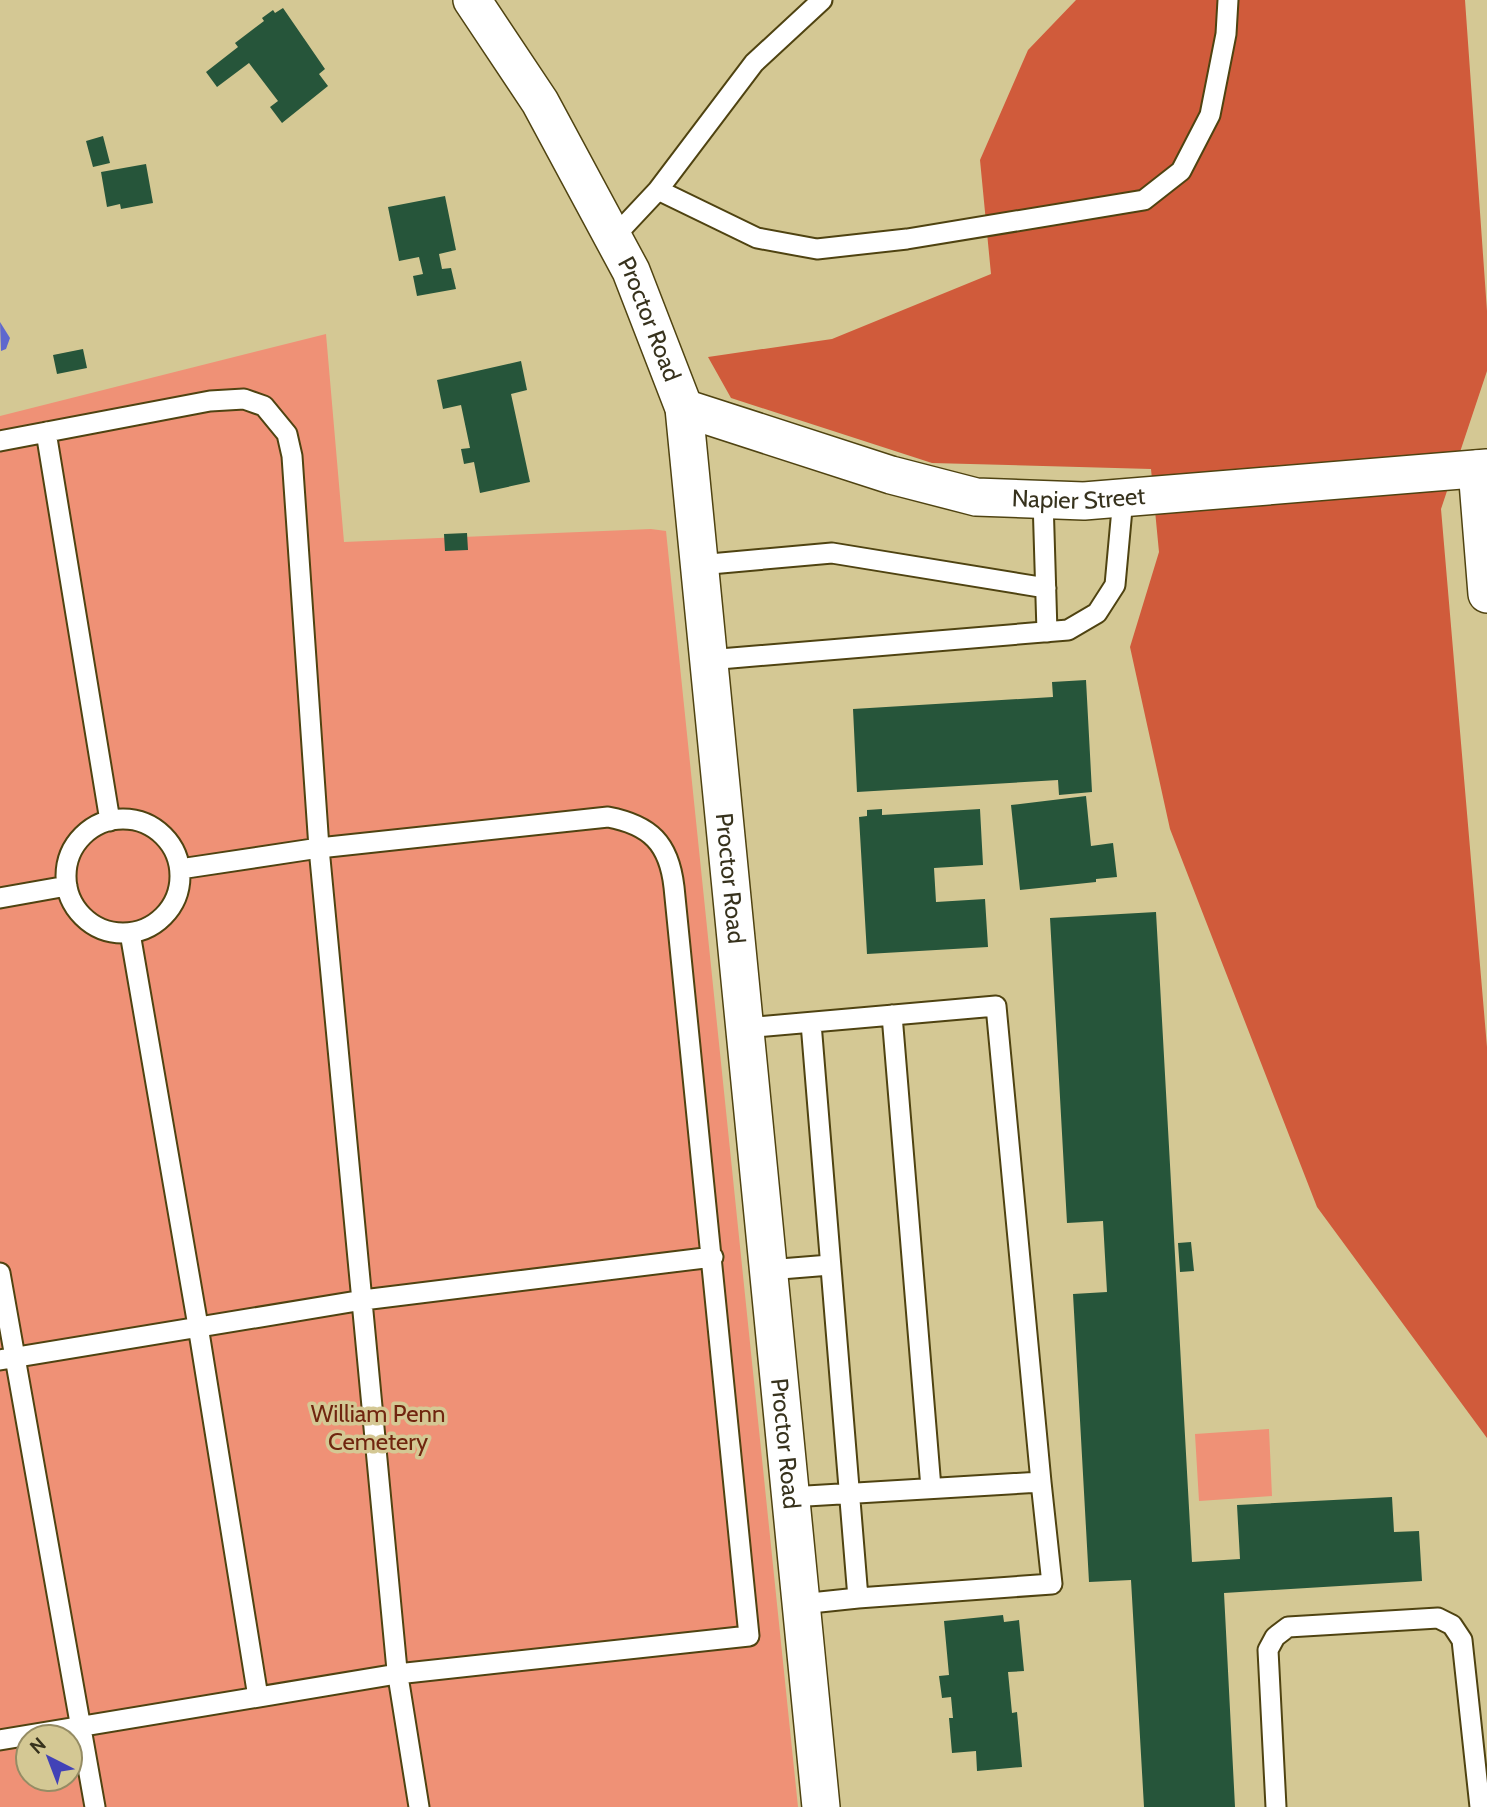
<svg xmlns="http://www.w3.org/2000/svg" width="1487" height="1807" font-family="Cabin,sans-serif">
<style>
.green{fill:#ef9176;fill-rule:evenodd}
.forest{fill:#d05b3b}
.water{fill:#5f68ce}
.building{fill:#26553a}
.lines{fill:none;stroke-linecap:round;stroke-linejoin:round}
.lane-casing{stroke:#4f4311;stroke-width:23}
.street-casing{stroke:#4f4311;stroke-width:40}
.lane{stroke:#fff;stroke-width:19}
.street{stroke:#fff;stroke-width:37}
.labels{text-anchor:middle;stroke-width:7;stroke-linejoin:round;paint-order:stroke}
.street-label{font-size:24px;fill:#37321d;stroke:#d4c894}
.park-label{font-size:24px;fill:#70250f;stroke:#d4c894}
</style>
<rect width="100%" height="100%" fill="#d4c894"/>
<path class="green" d="M326,334l18,208 307,-13 15,2 132,1276h-798v-1391zM28,1737h42v42h-42z
M1269,1429l3,67 -73,5 -4,-67z"/>
<path class="forest" d="M1076,0h389l22,311v60l-46,138 46,538v391l-170,-231 -147,-378 -40,-182 29,-95 -8,-83 -219,-6 -201,-65 -23,-41 124,-18 159,-65 -11,-114 48,-110z"/>
<path class="water" d="M0,322l10,16 -4,11 -5,2z"/>
<path class="building" d="M283,8l42,61 -6,5 9,12 -46,37 -12,-16 8,-6 -29,-38 -32,24 -11,-15 32,-25 -3,-4 29,-22 -2,-3 11,-8 2,3z
M103,136l7,27 -17,4 -7,-26z
M146,164l7,39 -32,6 -1,-5 -13,3 -6,-35z
M445,196l11,54 -17,4 3,15 9,-1 5,21 -39,7 -4,-20 10,-2 -4,-17 -20,4 -11,-54z
M83,349l4,19 -30,6 -4,-19z
M521,361l6,29 -16,4 19,88 -50,11 -6,-31 -10,2 -3,-15 9,-1 -9,-43 -18,4 -6,-29z
M467,533l1,17 -23,1 -1,-17z
M1086,680l6,112 -33,3 -1,-15 -201,12 -4,-83 200,-12 -1,-15z
M1086,796l5,50 22,-3 4,34 -21,2v3l-76,8 -9,-85z
M882,809v6l98,-6 3,56 -49,3 2,34 49,-3 3,48 -121,7 -8,-137 8,-1v-6z
M1156,912l36,650 48,-3 -3,-54 155,-8 2,35 25,-1 3,50 -198,12 11,214h-91l-13,-227 -42,2 -16,-288 34,-2 -4,-71 -36,2 -17,-305z
M1191,1242l3,29 -14,1 -2,-29z
M1003,1615l1,7 15,-2 5,51 -16,1 4,41 5,-1 5,55 -45,4 -1,-20 -24,2 -3,-35h4l-2,-21 -9,1 -3,-22 10,-1 -5,-54z"/>
<g class="lines">
<g class="lane-casing">
<path id="lane" d="M658,190l96,-127 68,-63
M613,238l45,-48 99,48 60,11 90,-10 237,-39 37,-29 29,-56 16,-81 2,-34
M46,432l64,389
M0,441l210,-40 34,-2 20,7 23,28 5,22 27,392 78,822 22,137
M1043,499l4,133
M699,565l133,-12 214,35
M708,660l360,-30 29,-17 18,-28 8,-87
M66 876a57 57 0 1 1 114 0a57 57 0 1 1-114 0Z
M0,898l67,-12
M130,933l68,393 60,371
M892,1015l39,473
M811,1023l47,575 194,-14 -11,-102
M744,1028l252,-22 45,476 -251,15
M768,1270l62,-5
M0,1273l95,534
M0,1360l363,-60 350,-43
M801,1604l57,-6
M0,1740l397,-66 352,-38 -75,-749c-5,-44 -24,-62 -66,-70l-289,31 -139,21
M1276,1807l-8,-157 7,-13 13,-10 150,-9 14,7 10,15 18,167"/>
</g>
<g class="street-casing">
<g id="street">
<path id="s1" d="M472,0l68,102 91,169 53,137 137,1399"/>
<path id="s2" d="M684,408l207,67 85,22 108,4 403,-33"/>
<path d="M1477,469l10,125"/>
</g>
</g>
<use href="#lane" class="lane"/>
<use href="#street" class="street"/>
</g>
<g class="labels">
<g class="street-label">
<text dy="8" stroke="none"><textPath href="#s1" startOffset="366">Proctor Road</textPath></text>
<text dy="8" stroke="none"><textPath href="#s2" startOffset="408">Napier Street</textPath></text>
<text dy="8" stroke="none"><textPath href="#s1" startOffset="934">Proctor Road</textPath></text>
<text dy="8" stroke="none"><textPath href="#s1" startOffset="1502">Proctor Road</textPath></text>
</g>
<g class="park-label">
<text x="378" y="1422">William Penn<tspan x="378" dy="28">Cemetery</tspan></text>
</g>
</g>
<g transform="translate(49 1758) rotate(318)"><circle r="33" fill="#d4c894" stroke="#958c64" stroke-width="2"/>
<path d="M0-5L12 26L0 18L-12 26Z" fill="#4242b7"/>
<text y="-10" font-size="19" font-weight="bold" text-anchor="middle" fill="#37321d">N</text>
</g>
</svg>
